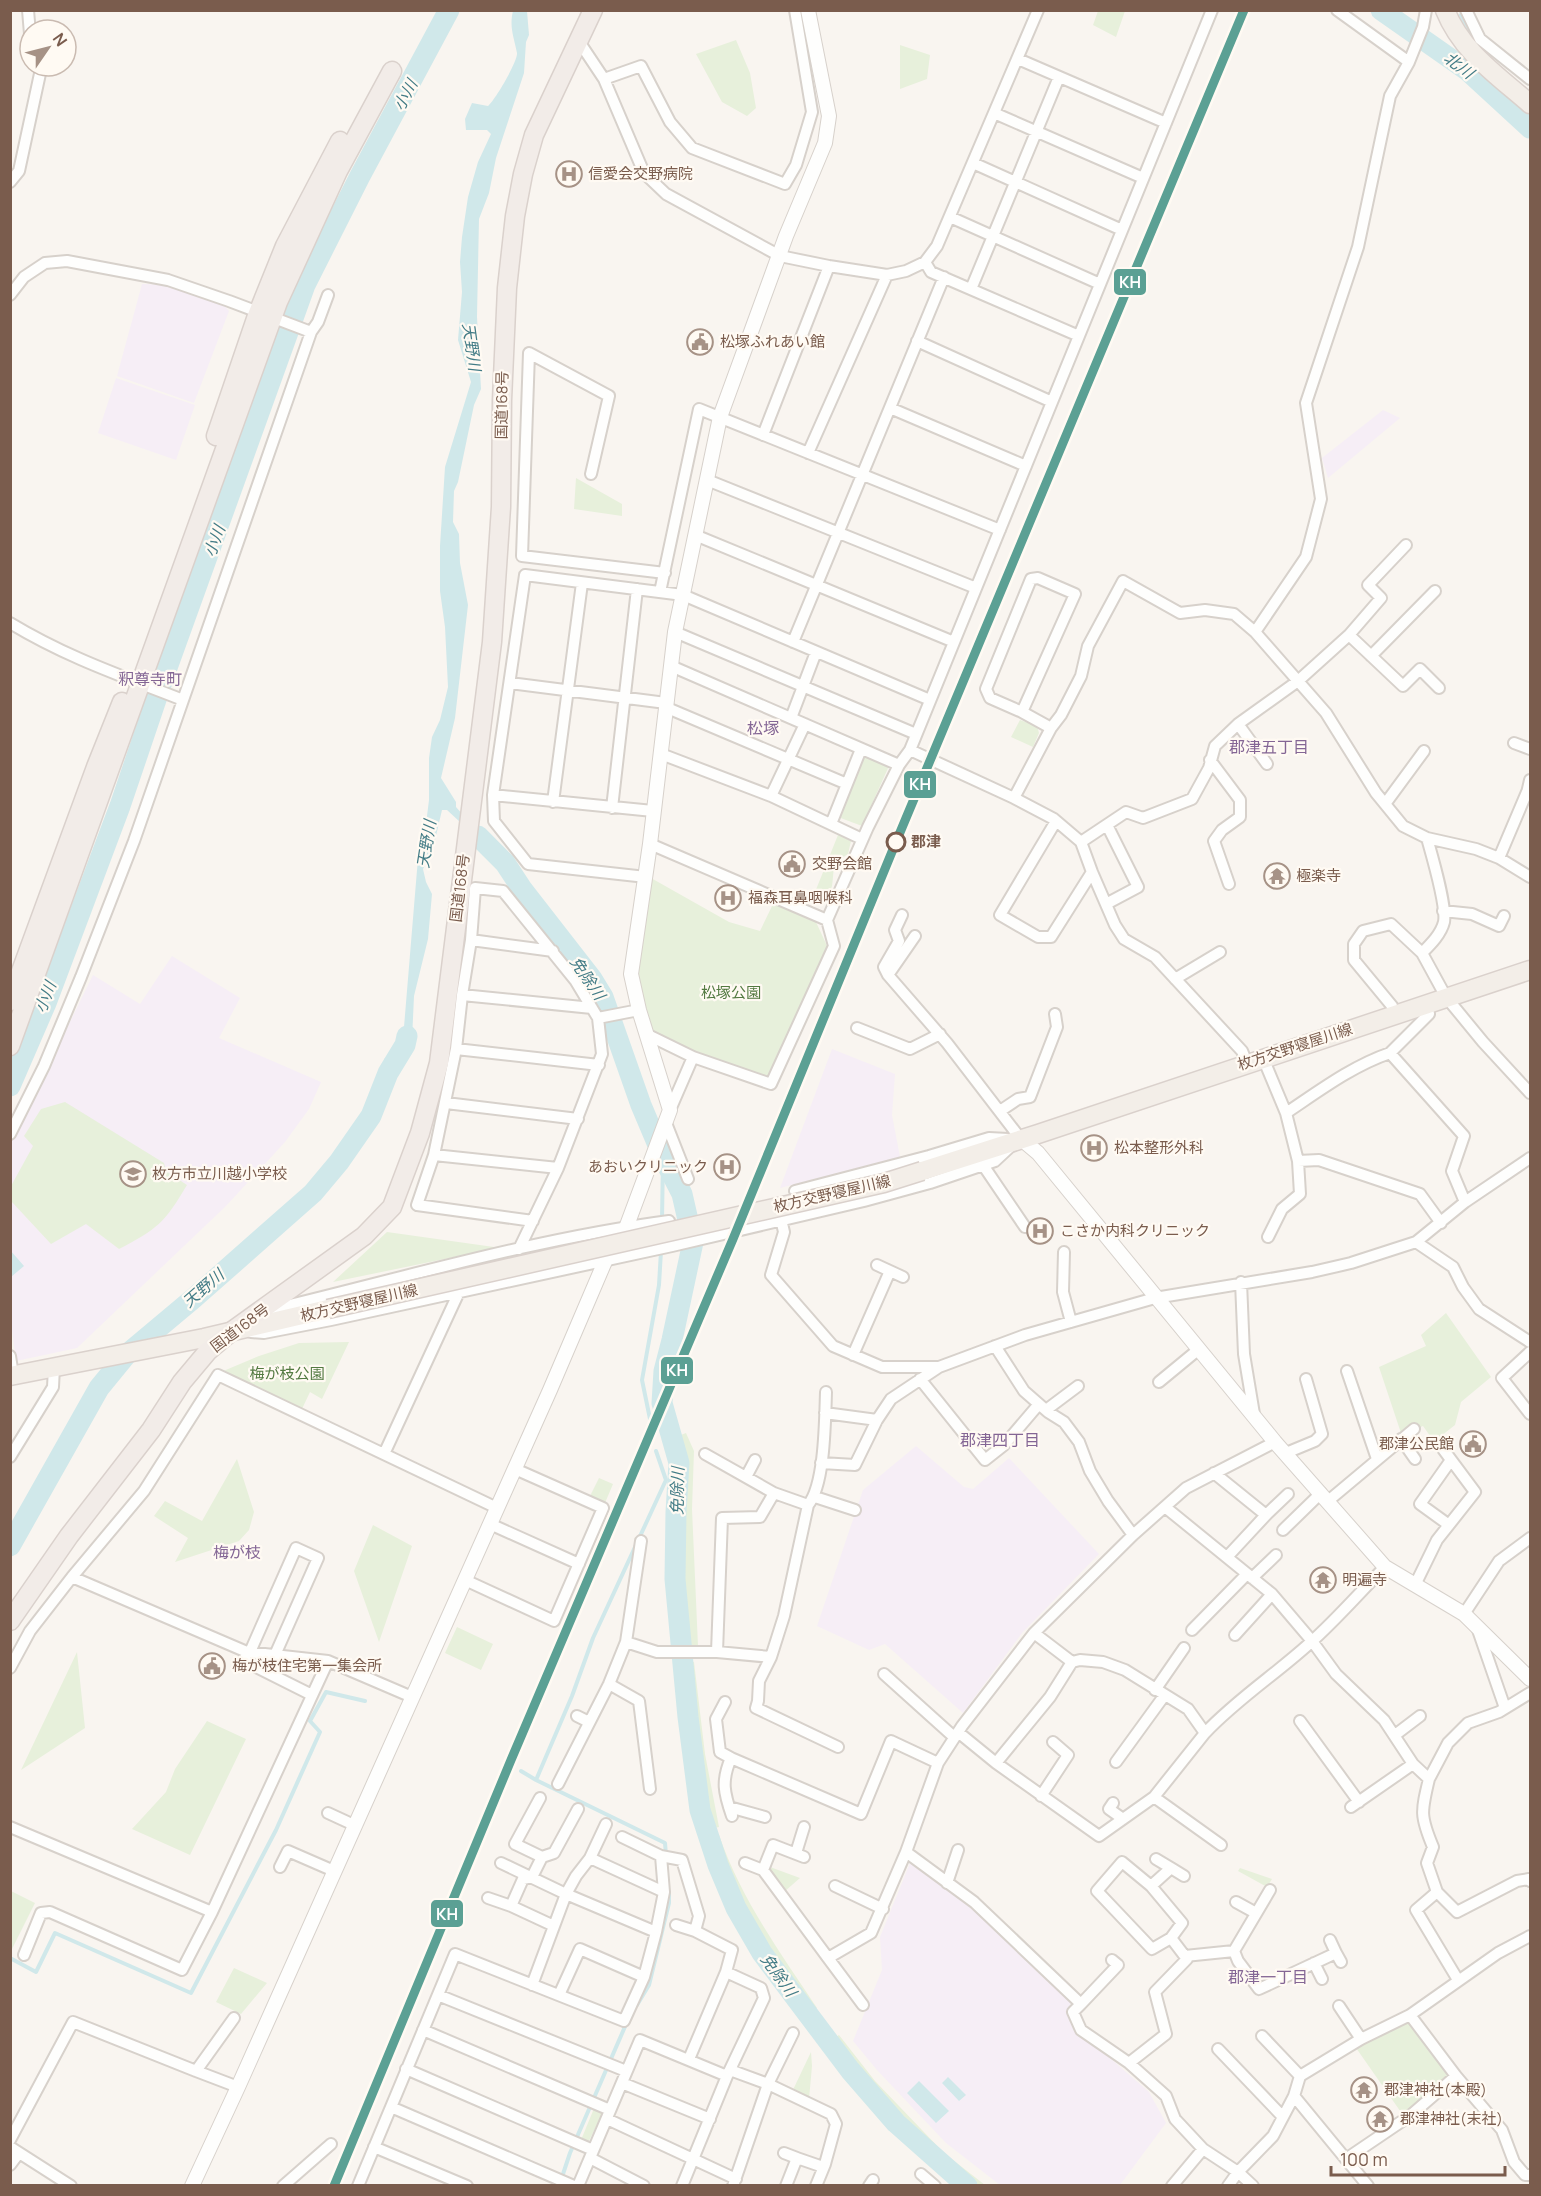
<svg xmlns="http://www.w3.org/2000/svg" width="1541" height="2196" font-family="Manrope,'Noto Sans JP',sans-serif">
<style>
.education{fill:#f6eef6}
.green{fill:#e7f0db}
.water{fill:#d0e8ea}
.lines{fill:none;stroke-linecap:round;stroke-linejoin:round}
.stream{stroke:#d0e8ea;stroke-width:4}
.river{stroke:#d0e8ea;stroke-width:21}
.minor-casing{stroke:#d7d1cb;stroke-width:14}
.tertiary-casing{stroke:#d7d1cb;stroke-width:16}
.primary-casing{stroke:#dad1cc;stroke-width:21}
.trunk-casing{stroke:#dad1cc;stroke-width:21}
.minor{stroke:#fefefd;stroke-width:10}
.tertiary{stroke:#fefefd;stroke-width:14}
.primary{stroke:#f3eee8;stroke-width:18}
.trunk{stroke:#f2ece8;stroke-width:18}
.primary-bridge-casing{stroke:#dad1cc;stroke-width:21;stroke-linecap:butt}
.primary-bridge{stroke:#f3eee8;stroke-width:18}
.rail-1-casing{stroke:#fffaf3;stroke-width:14}
.rail-1{stroke:#5ba094;stroke-width:9}
.stop-dot{fill:#fffaf3;stroke:#7a5c4d;stroke-width:3}
.labels{text-anchor:middle;stroke-width:4.5;stroke-linejoin:round;paint-order:stroke}
.poi-label{font-size:15px;fill:#7a5c4d;stroke:#fffaf3;text-anchor:start}
.street-label{font-size:15px;fill:#7a5c4d;stroke:#fffaf3}
.stop-label{font-size:15px;font-weight:bold;fill:#7a5c4d;stroke:#fffaf3;text-anchor:start}
.park-label{font-size:15px;fill:#537a41;stroke:#fffaf3}
.water-label{font-size:16px;font-style:italic;fill:#437c86;stroke:#fffaf3}
.neighbourhood-label{font-size:16px;fill:#846695;stroke:#fffaf3}
.line-badge{stroke:#fffaf3;stroke-width:2}
.badge-label{font-size:16px;text-anchor:middle;font-weight:bold;fill:#fff}
</style>
<rect width="100%" height="100%" fill="#f9f5f0"/>
<path class="education" d="M142,284l33,1 46,17 8,9 -35,92 -77,-27z
M116,378l79,27 -19,55 -78,-27z
M1383,410l17,8 -72,60 -6,-20z
M172,956l68,42 -21,40 102,44 -12,27 -24,33 -59,64 -149,142 -61,13 -5,-39v-180l82,-167 47,29z
M832,1049l63,25 -3,41 8,42 -120,31z
M916,1446l48,41 9,2 36,-31 90,96 -77,79 -59,80 -78,-69 -16,6 -52,-24 46,-136z
M910,1863l62,45 98,93 1,11 9,20 69,60 17,31 -46,62h-120l-54,-42 -69,-73 -24,-29 29,-71 -2,-33z"/>
<path class="green" d="M1098,11h27l-9,26 -23,-12z
M736,40l14,33 6,35 -9,8 -25,-14 -26,-48z
M900,45l30,10 -3,24 -27,10z
M576,478l46,26v12l-48,-7z
M1020,720l17,6 2,7 -6,14 -22,-10z
M865,756l24,10 -27,60 -24,-9z
M838,835l13,6 -3,13c-18,11 -13,15 -16,32 -2,6 -6,13 -8,18l-9,-12z
M651,878l78,44 31,9 14,-29 42,20 12,26 -62,131 -75,-28 -41,-19 -14,-64z
M65,1102l99,61 2,8 21,14c-22,37 -29,44 -68,64l-33,-25 -35,20 -40,-43v-15l22,-40 -9,-10 17,-27z
M387,1232l107,15 -1,2 -160,33z
M1446,1313l45,64 -30,25 -6,23 -14,11 3,6 -6,5 -15,-21 -5,2 -3,-5 -14,10 -22,-66 47,-21 -5,-11z
M349,1342l-27,57 -12,-7 -9,19 -80,-39 38,-16 40,-13z
M686,1433l8,18 -2,58 6,137 -15,-1 -5,-64 2,-118 -7,-25z
M237,1459l17,53 -5,18 -10,11 -64,21 13,-24 -34,-22 11,-15 37,20z
M599,1478l14,6 -8,19 -15,-7z
M373,1525l39,21 -33,96 -25,-71z
M457,1627l36,17 -12,26 -36,-17z
M77,1652l8,76 -64,42z
M685,1661l9,1 11,92 14,73 -9,2c-15,-55 -20,-112 -25,-168z
M207,1721l39,18 -56,116 -58,-26 34,-37 9,-23z
M719,1835c22,64 61,117 98,173l-7,5 -72,-105 -27,-70z
M770,1867l30,11 -16,14 -15,-21z
M1240,1868l32,11 -5,8 -29,-16z
M11,1891l24,12 -23,46 -2,-1z
M234,1968l33,15 -26,31 -25,-12z
M1410,2015l46,61 -51,42 -51,-73z
M839,2035l36,46 69,72 41,32h-14l-74,-65 -41,-47 -25,-33z
M811,2052l1,14 -3,33 -18,-5z
M595,2106l9,4 -16,33 -7,-3z"/>
<path class="water" d="M513,11h14l2,24 -3,7 -2,31 -28,85 -7,35 -10,26 -2,98 4,72 -7,16 -16,77 -4,9 -1,31 6,12 1,29 8,42 -13,113 -14,60 15,24v5c15,18 33,29 43,51l-52,-48h-5l-10,43 -9,16 3,13 6,12 -4,45 -14,57 -2,44 -10,23 -18,-4 12,-8 7,-12 15,-181 7,-26 4,-32v-42l3,-21 8,-17 8,-33 -3,-60 -5,-36v-45l5,-79 26,-85 -13,-42 4,-48 -2,-30 2,-25 6,-40 10,-35 13,-28 -4,-4h-21l-1,-11 7,-16 16,3c7,-6 30,-45 29,-53 -3,-16 -8,-26 -4,-42z
M10,1250l14,16 -13,11h-1z
M948,2077l18,18 -7,6 -17,-18z
M919,2081l30,30 -13,12 -29,-30z"/>
<g class="lines">
<path class="stream" d="M1464,13l-3,2 19,34
M662,1220l1,-63
M650,1419l-8,-39 17,-95 2,-34
M521,1771l15,9 129,63 1,12
M536,1780l36,-84 21,-58 73,-158 -10,-29
M10,1958l26,14 19,-39 136,60 85,-163 44,-98 -10,-11 16,-29 39,9
M637,2005l12,-20 20,-82v-11
M559,2186l11,-33 57,-131"/>
<path class="river" d="M1381,10l87,61 62,57
M478,836l27,27 17,26 70,90 11,18 38,108 22,52 19,37 11,48 -21,98 -8,31 -2,32 17,60 -3,49 -1,67 13,138 12,93 18,55 18,43 26,45 88,117 46,53 71,63
M10,1086l36,-83 74,-197 43,-127 142,-394 55,-109 89,-166
M10,1546l89,-158 27,-33 68,-57 119,-105 26,-31 32,-46 17,-43 17,-28 2,-9"/>
<g class="minor-casing">
<path id="minor" d="M28,10l2,24
M1337,10l72,52
M1426,10l-3,17 -14,35 -19,34 -32,151 -52,156 15,96 -15,58 -51,75 71,81 50,80 27,33 24,12 49,11 23,9 31,19
M1466,10l14,29 50,40
M578,40l26,39 40,94 22,21 114,62 49,10 58,9 19,-4 19,-9 12,-16 101,-236
M1018,59l148,64
M604,79l37,-13 29,56 22,26 93,36 11,-19 16,-53 -17,-102
M994,113l149,65
M973,163l149,67
M10,182l9,-11 22,-102 -1,-3
M950,217l150,67
M925,262l6,10 148,64
M971,289l88,-212
M10,295l14,-18 21,-14 22,-2 101,19 61,21 82,31
M917,341l135,61
M890,408l136,58
M763,435l66,-169
M808,453l79,-178
M591,474l18,-78 -80,-43 -7,203 143,17
M707,480l269,108
M695,535l259,107
M660,592l39,-183 301,121
M10,623c58,35 112,53 173,77
M675,632l241,102
M1349,635l32,-37 -13,-13 38,-40
M793,642l151,-365
M1371,656l64,-65
M671,666l228,99
M510,683l156,20
M665,707l182,77
M791,718l25,-66
M1238,724l29,40
M1051,728l10,-13 20,-39 7,-30 35,-65 57,32 25,-3 29,4 21,18
M1514,743l16,6
M910,750l104,48 40,21 27,23 11,30 23,53 9,14 31,18 87,94 5,12
M661,754l110,42 91,43
M1210,760l30,40v17l-18,13 -8,11 15,43
M1527,793l3,-13
M493,795l160,16
M771,796l34,-72
M1014,798l37,-70 -29,-16 53,-118 -37,-16 -7,1 -45,110 4,9 32,14
M553,802l29,-219
M1385,804l39,-53
M612,808l25,-219
M1056,821l-56,94 38,22h13l41,-65
M831,824l30,-75
M1427,838c5,18 20,68 17,84 -3,12 -13,22 -22,31l24,44 37,45 47,51
M1081,842l45,-30 17,6 49,-19 17,-31 6,-22 23,-22 60,-43 51,-46 54,51 17,-17 19,19
M650,844l177,76
M1499,858l28,-66 3,2
M646,877l-118,-13 -34,-43 -1,-26 32,-220 158,20 247,105
M1106,904l32,-17 -31,-62
M1443,911l29,3 27,12 5,-10
M902,915l-7,15 4,11 -15,26 4,8 59,68 73,95
M471,940l82,11
M888,975l27,-39
M1175,979l45,-27
M462,995l130,13
M1427,1004l2,10 -39,39 74,83 -12,35 13,31
M1395,1015l-3,-9 -38,-46v-16l9,-13 28,-7 31,29
M598,1018l41,-8
M857,1028l53,21 30,-15
M646,1034l47,23 78,27 63,-138 -7,-26 41,-93 31,-62 11,-15 302,-740
M456,1049l143,16
M1263,1058l23,55 12,48 2,33 -18,15 -14,28
M446,1103l132,16
M670,1110l23,-53
M1000,1111l18,-12 12,-2 27,-70 -2,-13
M1286,1113c33,-22 66,-47 104,-60
M666,1123l22,56
M10,1134l34,-68 37,-89 53,-136 177,-509 7,-10 10,-27
M434,1155l124,13
M1298,1161l21,-1 101,34 21,29
M983,1165l42,62
M795,1191l134,-35 60,-18 19,1
M781,1219l3,13 -13,43 62,71 49,21h57l86,-32 130,-37 157,-26 39,-9 65,-21 49,-40 65,-44
M1416,1242l37,25 10,20 16,22 51,33
M519,1249l39,-81 44,-114 -4,-36 -23,-38 -72,-89 -28,-3 -4,52 -9,55 -6,54 -22,106 -17,50 116,16
M1064,1252l-1,40 8,30
M890,1271l13,6
M1241,1282l3,72 10,60
M263,1317l23,-11c127,-31 254,-68 383,-85l2,16
M251,1332l13,1 67,-13 341,-74 192,-45 66,-18 65,-22 15,-14
M995,1346l29,45 24,21 16,10 15,20 11,29 18,30 25,34
M1530,1352l-28,26 28,36
M853,1355l37,-84 -13,-6
M10,1356l3,19
M1347,1371l30,88
M920,1379l65,81 19,-15 35,-41
M1159,1382l40,-33
M1046,1410l32,-24
M825,1413l52,7
M1401,1439l14,20
M1286,1453l29,-12 7,-7 -16,-55
M384,1454l75,-162
M705,1454l69,39
M10,1457l43,-70 1,-20
M821,1463l34,2 22,-45 14,-21 48,-32
M1214,1473l52,42 -39,42
M746,1477l9,-17
M815,1497l40,13
M1328,1501l86,-72
M1165,1507l107,87 40,47 24,33 48,46 29,44 16,15c-8,33 -9,37 4,68l-6,16 10,29 -21,18 42,70
M1266,1515l22,-21
M490,1524l89,40
M1449,1525l-29,-21 31,-44
M1283,1530l38,-37
M72,1577l175,75 81,9 84,36
M1252,1578l24,-23
M465,1580l89,41 49,-113 -88,-39
M1415,1585l22,-45 38,-48 -32,-43
M1464,1614l35,-53 31,-23
M1192,1630l55,-56
M1478,1630l27,78
M1235,1635l37,-41
M626,1642l31,10h60l54,5 13,-41 24,-111c17,-20 17,-85 18,-113
M247,1652l-3,9 68,34
M250,1652l46,-104 22,10 -43,97
M717,1652l5,-134 38,-1 14,-24 34,12
M771,1657l-12,24 -1,20 -2,7 82,39
M10,1668l20,-37 42,-54 72,-86 74,-116 279,133
M884,1674l70,63
M609,1684l30,17 11,88
M1155,1690l29,-42
M725,1702l-9,17 4,33 11,6
M577,1716l12,6
M1300,1721l59,81
M958,1732l38,31 103,73 55,-39 51,-64 -17,-24 -63,-39 -22,-8 -23,-2 -8,2 -38,-29
M1205,1733c32,-34 71,-59 105,-90 27,-24 50,-51 75,-76
M1395,1735l25,-19
M1116,1762l48,-66
M996,1763l54,-66 22,-35
M1429,1779l19,-36 20,-20 31,-11 31,-19
M558,1784l51,-100 17,-42 15,-101
M1041,1796l27,-41 -15,-13
M1154,1797l67,48
M540,1798l-25,46 27,13 12,-4 24,-44
M1113,1803l-4,6 14,10
M729,1807l36,10
M1351,1807l62,-43
M328,1813l26,12
M732,1816c-8,-23 -11,-35 -1,-58l130,56 30,-73 47,22
M10,1827l202,85 116,-251
M622,1837l39,19 21,4 17,56 -4,15 37,19 -6,22 -37,87
M906,1852l32,-89 24,-37 72,-93 99,-98 53,-47 89,-46
M796,1853l8,-26
M542,1857l-10,20 -9,2 -12,27 43,20
M590,1858l74,34
M501,1863l65,31 90,38
M745,1863l18,7 65,88 43,-25 35,-81 68,50 107,102 -8,8 8,18 48,33 37,33 9,23 28,30 35,23 15,14
M280,1867l8,-16 46,20
M1171,1868l13,8
M763,1870l10,-25 31,12
M947,1883l11,-33
M835,1886l48,23
M1151,1886l20,-18 -15,-9
M1437,1892l20,20 60,-31 12,-2 1,2
M488,1898l23,8
M1236,1902l20,11
M676,1925l19,6
M1330,1940l6,13
M1234,1951l36,-61
M24,1955l17,-42 9,-1 132,58 30,-58
M1185,1956l49,-5 4,10 21,28 77,-36 5,9
M828,1958l35,47
M1314,1963l8,16
M532,1985l34,-91 10,-18 14,-18 16,-34
M438,1995l188,76
M559,1995l21,-46 64,28
M1081,2004l37,-39 -6,-5
M1339,2006l22,33
M1410,2015l88,-62 32,-17
M423,2030l187,80
M793,2033l-25,51 63,30 5,10 -11,40 -9,22
M1262,2036l38,40
M1218,2049l65,68
M1129,2063l37,-29 -11,-42 32,-33 -16,-21 11,-15 -31,-37 -29,-24 -25,29 55,58 19,-11
M406,2069l187,81
M730,2070l38,14 -35,102
M196,2071l42,16
M622,2083l88,36
M1294,2096l6,-20 61,-37 49,-24 46,61 46,54 12,32 11,13h5
M391,2107l183,79
M607,2119l129,60
M10,2140l63,-118 123,49 38,-53
M10,2147l61,39
M374,2147l93,39
M784,2153l13,5
M590,2158l54,28
M1346,2159l65,-44 45,-39
M10,2165l9,-12
M921,2174l14,12
M283,2186l48,-42
M358,2186l97,-232 169,67 20,-44 12,-45 8,-40 -3,-36
M578,2186l62,-146 87,36
M682,2186l45,-110 37,-78 -3,-10 -35,-16
M786,2186l11,-28 26,9
M869,2186l4,-6
M1172,2186l31,-37
M1228,2186l10,-14 35,-36 21,-40 74,90"/>
</g>
<g class="tertiary-casing">
<path id="tertiary" d="M1020,1138l18,15 237,289 110,125 79,47 66,65
M192,2186l46,-99 312,-697 56,-131 20,-31 44,-118 -31,-100 -8,-36 19,-130 25,-212 45,-215 66,-181 39,-93 4,-27 -21,-106"/>
</g>
<g class="primary-casing">
<path id="primary" d="M1445,10c17,42 52,65 85,94
M922,1171l116,-37 492,-164
M10,1376l194,-38 124,-29"/>
</g>
<g class="trunk-casing">
<path id="trunk" d="M216,436l42,-123 27,-67 55,-105
M10,1001l86,-234 26,-65
M10,1046l268,-744 60,-131 54,-100
M10,1621l59,-85 82,-106 31,-48 26,-31 24,-20 132,-95 28,-29 28,-74 19,-70 53,-421 9,-135 1,-107 5,-112 8,-72 8,-42 11,-39 59,-125"/>
</g>
<use href="#minor" class="minor"/>
<use href="#tertiary" class="tertiary"/>
<use href="#primary" class="primary"/>
<use href="#trunk" class="trunk"/>
<g class="primary-bridge-casing">
<path id="primary-bridge" d="M328,1309l556,-126 38,-12"/>
</g>
<use href="#primary-bridge" class="primary-bridge"/>
<g class="rail-1-casing">
<path id="rail-1" d="M334,2186l177,-426 222,-521 163,-397 348,-832"/>
</g>
<use href="#rail-1" class="rail-1"/>
</g>
<defs>
<g id="hospital-ring" transform="scale(1.35)"><circle r="9.5" fill="#fffaf3" stroke="#a69286" stroke-width="1.5"/><path d="M-5-5h3v3.5h4V-5h3V5h-3V1.5h-4V5h-3Z" fill="#a69286"/></g>
<g id="civic-ring" transform="scale(1.35)"><circle r="9.5" fill="#fffaf3" stroke="#a69286" stroke-width="1.5"/><path d="M-.6-6.5H3V-4.5H.6V-3L4-1V1h2V6H-6V1h2V-1L-.6-3ZM-1.2 2.5V6h2.4V2.5Z" fill="#a69286"/></g>
<g id="temple-ring" transform="scale(1.35)"><circle r="9.5" fill="#fffaf3" stroke="#a69286" stroke-width="1.5"/><path d="M0-6L5-2H3V0L6.5 2.5H4V6H1.5V3h-3V6H-4V2.5H-6.5L-3 0V-2H-5Z" fill="#a69286"/></g>
<g id="school-ring" transform="scale(1.35)"><circle r="9.5" fill="#fffaf3" stroke="#a69286" stroke-width="1.5"/><path d="M0-5L7-2L0 1L-7-2ZM-4 1L0 2.5L4 1V4Q0 6-4 4Z" fill="#a69286"/></g>
</defs>
<g fill-rule="evenodd">
<use href="#hospital-ring" x="569" y="174"/>
<use href="#civic-ring" x="700" y="342"/>
<use href="#civic-ring" x="792" y="864"/>
<use href="#temple-ring" x="1277" y="876"/>
<use href="#hospital-ring" x="728" y="898"/>
<use href="#hospital-ring" x="1094" y="1148"/>
<use href="#hospital-ring" x="727" y="1167"/>
<use href="#school-ring" x="133" y="1174"/>
<use href="#hospital-ring" x="1040" y="1231"/>
<use href="#civic-ring" x="1473" y="1444"/>
<use href="#temple-ring" x="1323" y="1580"/>
<use href="#civic-ring" x="212" y="1666"/>
<use href="#temple-ring" x="1364" y="2090"/>
<use href="#temple-ring" x="1380" y="2119"/>
</g>
<circle class="stop-dot" cx="896" cy="842" r="9"/>
<g class="labels">
<g class="poi-label">
<text x="588" y="179">信愛会交野病院</text>
<text x="720" y="347">松塚ふれあい館</text>
<text x="812" y="869">交野会館</text>
<text x="1296" y="881">極楽寺</text>
<text x="748" y="903">福森耳鼻咽喉科</text>
<text x="1114" y="1153">松本整形外科</text>
<text x="708" y="1172" text-anchor="end">あおいクリニック</text>
<text x="152" y="1179">枚方市立川越小学校</text>
<text x="1060" y="1236">こさか内科クリニック</text>
<text x="1454" y="1449" text-anchor="end">郡津公民館</text>
<text x="1342" y="1585">明遍寺</text>
<text x="232" y="1671">梅が枝住宅第一集会所</text>
<text x="1384" y="2095">郡津神社(本殿)</text>
<text x="1400" y="2124">郡津神社(末社)</text>
</g>
<g class="street-label">
<text transform="translate(502 405) rotate(-89)" y="5">国道168号</text>
<text transform="translate(460 888) rotate(-83)" y="5">国道168号</text>
<text transform="translate(1295 1047) rotate(-18)" y="5">枚方交野寝屋川線</text>
<text transform="translate(832 1194) rotate(-13)" y="5">枚方交野寝屋川線</text>
<text transform="translate(359 1303) rotate(-13)" y="5">枚方交野寝屋川線</text>
<text transform="translate(240 1328) rotate(-37)" y="5">国道168号</text>
</g>
<g class="stop-label">
<text x="911" y="847">郡津</text>
</g>
<g class="park-label">
<text x="731" y="998">松塚公園</text>
<text x="287" y="1379">梅が枝公園</text>
</g>
<g class="water-label">
<text transform="translate(1459 65) rotate(37)" y="6">北川</text>
<text transform="translate(405 95) rotate(-62)" y="6">小川</text>
<text transform="translate(472 347) rotate(82)" y="6">天野川</text>
<text transform="translate(214 541) rotate(-70)" y="6">小川</text>
<text transform="translate(426 844) rotate(-81)" y="6">天野川</text>
<text transform="translate(588 978) rotate(56)" y="6">免除川</text>
<text transform="translate(45 997) rotate(-69)" y="6">小川</text>
<text transform="translate(203 1288) rotate(-41)" y="6">天野川</text>
<text transform="translate(677 1491) rotate(-89)" y="6">免除川</text>
<text transform="translate(779 1975) rotate(54)" y="6">免除川</text>
</g>
<g class="neighbourhood-label">
<text x="150" y="685">釈尊寺町</text>
<text x="763" y="734">松塚</text>
<text x="1269" y="753">郡津五丁目</text>
<text x="1000" y="1446">郡津四丁目</text>
<text x="237" y="1558">梅が枝</text>
<text x="1268" y="1983">郡津一丁目</text>
</g>
</g>
<g class="line-badge">
<rect x="1113" y="268" width="34" height="28" rx="6" fill="#5ba094"/>
<rect x="903" y="770" width="34" height="29" rx="6" fill="#5ba094"/>
<rect x="660" y="1356" width="34" height="29" rx="6" fill="#5ba094"/>
<rect x="430" y="1899" width="34" height="29" rx="6" fill="#5ba094"/>
</g>
<g class="badge-label">
<text x="1130" y="288">KH</text>
<text x="920" y="790">KH</text>
<text x="677" y="1376">KH</text>
<text x="447" y="1920">KH</text>
</g>
<rect width="1541" height="2196" fill="none" stroke="#7a5c4d" stroke-width="24"/>
<g transform="translate(48 48) rotate(55)"><circle r="28" fill="#fffaf3" stroke="#cabbb1" stroke-width="1.5"/>
<path d="M0-4.5L10 22L0 15L-10 22Z" fill="#a69286"/>
<text y="-9" font-size="16" font-weight="bold" text-anchor="middle" fill="#7a5c4d">N</text>
</g>
<path d="M1331 2166v9h174v-9" fill="none" stroke="#7a5c4d" stroke-width="3"/>
<text x="1340" y="2166" font-size="18" fill="#7a5c4d" stroke="#fffaf3" stroke-width="4.5" paint-order="stroke">100 m</text>
</svg>
